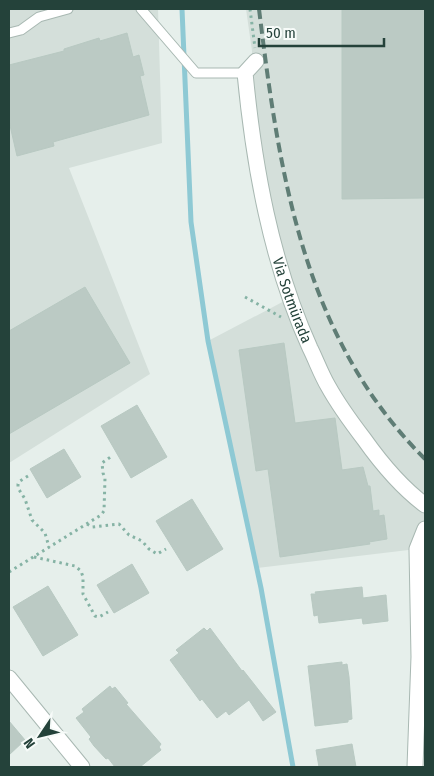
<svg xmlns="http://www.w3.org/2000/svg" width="434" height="776" font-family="'Fira Sans Condensed',sans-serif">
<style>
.built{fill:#d4dfda}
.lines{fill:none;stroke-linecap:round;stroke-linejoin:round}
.stream{stroke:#8ec9d4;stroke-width:5}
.building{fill:#bbcac4;stroke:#b8c9c2}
.service-casing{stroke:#a8b8b2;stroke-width:11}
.minor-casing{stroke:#a8b8b2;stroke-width:17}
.path{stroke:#86b3a5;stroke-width:3;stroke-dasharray:2.5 4;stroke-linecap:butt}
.service{stroke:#fff;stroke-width:9}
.minor{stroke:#fff;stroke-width:15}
.rail{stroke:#5f7d75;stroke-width:4;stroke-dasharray:10 5;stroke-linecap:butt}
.labels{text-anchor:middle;stroke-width:4.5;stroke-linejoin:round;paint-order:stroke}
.street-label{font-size:15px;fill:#24423a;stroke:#f7fbf9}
</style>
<rect width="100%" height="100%" fill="#e6efeb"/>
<path class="built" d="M9,9h149l4,134 -93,25 81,206 -141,89z
M246,9h179v488l-27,-23 -65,-90 -37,-88 -27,-89 -17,-123v-33z
M290,298l37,86 98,121v24l-8,20 -160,19 -49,-227z"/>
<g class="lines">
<path class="stream" d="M182,9l9,213 17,119 53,247 32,179"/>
</g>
<path class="building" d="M342,9h83v189l-83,1z
M127,33l6,24 6,-2 5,20 -4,1 9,39 -96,27 1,4 -37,10 -8,-35v-56l55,-14v-2l35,-11 1,3z
M85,287l45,76 -121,71v-103z
M284,343l11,80 40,-5 7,52 21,-3 5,19h2l3,25 6,-1v6l5,-1 3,24 -18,3 1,2 -90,13 -12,-88 -12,2 -17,-121z
M137,405l30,52 -36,21 -30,-52z
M64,449l17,28 -34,21 -17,-29z
M192,499l31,50 -36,22 -31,-50z
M132,564l17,29 -35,20 -17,-28z
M48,586l30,49 -35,21 -30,-49z
M362,587l1,11 23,-3 2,26 -25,3 -1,-6 -43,5 -1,-8 -4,1 -3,-22h5l-1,-2z
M204,628l3,3 3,-3 32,43 1,-1 33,42 -13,9 -14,-21 -20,15 -3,-4 -9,7 -15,-19 -2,2 -30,-41 9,-7 -3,-3z
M342,662v3l5,-1 2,13 3,42 -4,1v2l-33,4 -7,-60z
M110,686l2,3 3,-2 13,16 -2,1 35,40 -2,3 2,3 -21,17h-25l-7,-9 -2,1 -12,-13 -5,-7 2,-2 -15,-19 8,-6 -2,-3z
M9,721l16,19 -16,15z
M352,744l4,23h-37l-3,-17z"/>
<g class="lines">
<g class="service-casing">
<path id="service" d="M141,9l55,64h49
M9,33l12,-3 18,-13 29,-8"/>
</g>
<g class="minor-casing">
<g id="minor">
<path id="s1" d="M256,61l-11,12c9,94 26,189 65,275 6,12 11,26 18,38 10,18 23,36 36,53 17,24 37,48 61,66"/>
<path d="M9,678l73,89"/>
<path d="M415,767l4,-110 -2,-108 8,-20"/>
</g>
</g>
<path class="path" d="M250,9l5,39
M245,297l36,20
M28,476l-8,5 -2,3v4l7,11 7,21 13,13 4,14
M87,524l5,3 27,-3 10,11 13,6 7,8 8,5 9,-5
M34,557l41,9 6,5 2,6v17l12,22 4,1 9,-5
M9,572l92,-57 3,-4 1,-33 -2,-5 -1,-10 10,-7"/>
<use href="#service" class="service"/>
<use href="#minor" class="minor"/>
<path class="rail" d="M259,9c20,163 44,329 166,450"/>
</g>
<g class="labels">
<g class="street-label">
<text dy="5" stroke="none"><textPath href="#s1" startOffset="249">Via Sotmürada</textPath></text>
</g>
</g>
<rect width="434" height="776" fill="none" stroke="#24423a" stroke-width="20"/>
<g transform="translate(40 736) rotate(235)" stroke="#f7fbf9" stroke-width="4" paint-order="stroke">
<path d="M0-4L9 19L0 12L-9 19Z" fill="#24423a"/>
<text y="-8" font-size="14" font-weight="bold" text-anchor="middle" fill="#24423a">N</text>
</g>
<path d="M259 38v8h125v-8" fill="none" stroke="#24423a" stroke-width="2.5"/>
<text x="266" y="38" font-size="15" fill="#24423a" stroke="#f7fbf9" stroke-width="4" paint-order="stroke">50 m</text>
</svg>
